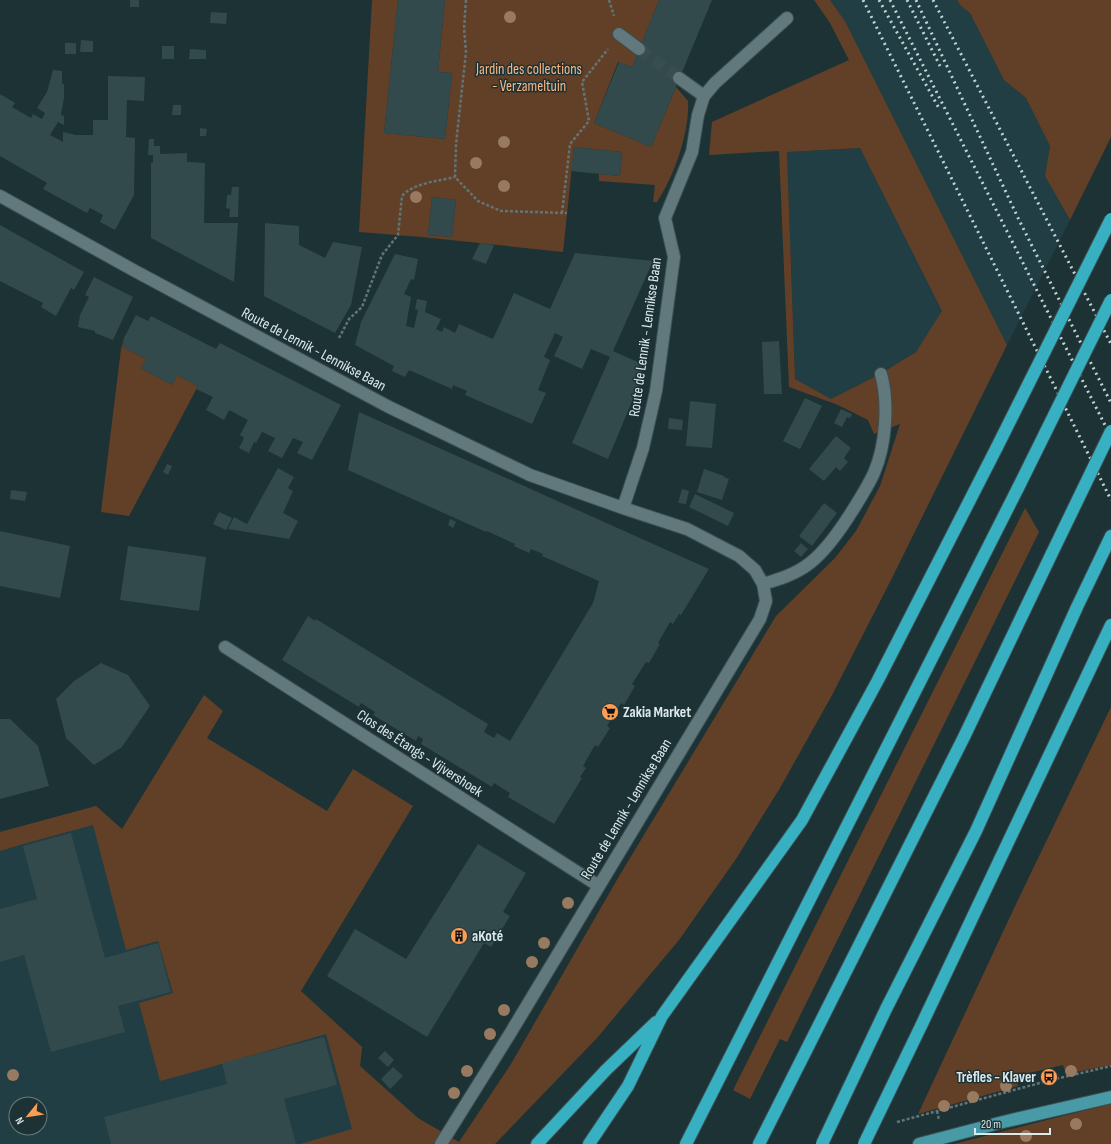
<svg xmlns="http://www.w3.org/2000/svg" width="1111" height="1144" font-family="'Sofia Sans Condensed',sans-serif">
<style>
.built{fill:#203e43;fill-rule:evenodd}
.green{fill:#624027;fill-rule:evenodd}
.building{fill:#334a4d}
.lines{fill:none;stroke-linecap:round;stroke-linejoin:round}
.minor-tunnel{stroke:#394d50;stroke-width:12;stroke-dasharray:12 6;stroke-linecap:butt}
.minor-casing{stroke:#3c4f52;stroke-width:14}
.major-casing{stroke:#3c4f52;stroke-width:14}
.highway-casing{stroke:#3c4f52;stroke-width:14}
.path{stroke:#627477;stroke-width:2.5;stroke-dasharray:3 2;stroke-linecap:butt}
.minor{stroke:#61787c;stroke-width:12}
.major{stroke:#489aa6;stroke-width:12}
.highway{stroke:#37b1c2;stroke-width:12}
.rail{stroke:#c3d2d4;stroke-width:3;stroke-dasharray:2 4;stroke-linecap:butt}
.highway-bridge-casing{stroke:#3c4f52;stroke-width:14;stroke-linecap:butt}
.highway-bridge{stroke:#37b1c2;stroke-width:12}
.tree{fill:#977a5f}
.labels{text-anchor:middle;stroke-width:3;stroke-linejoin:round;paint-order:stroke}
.park-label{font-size:15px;fill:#fcb582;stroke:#1c3235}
.street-label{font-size:15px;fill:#dce9eb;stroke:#1c3235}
.poi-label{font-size:15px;font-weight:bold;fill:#dce9eb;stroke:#1c3235;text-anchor:start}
</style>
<rect width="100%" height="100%" fill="#1c3235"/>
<path class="built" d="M830,0h127l4,6 9,7 34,67 22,18 24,48 -5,30 25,44 -63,125 -162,-324z
M860,148l83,164 -27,40 -36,22 -49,25 -36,-20 -8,-227z
M96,806l266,241 -2,19 58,52 -20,26h-398v-312zM16,1104h24v24h-24z"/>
<path class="green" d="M372,0h26l-14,133 61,6 7,-66 -14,-1 7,-72h214l-27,67 -14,-5 -24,61 57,24 25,-60 12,14c2,30 -14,76 -31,101h-4l2,-17 -56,-4v-7l21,2 2,-24 -48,-5 -11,105 -141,-15 -63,-5zM432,197l24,3 -4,37 -24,-2z
M814,0h16l15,21 162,324 -114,231 -62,121 -51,91 -44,71 -57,81 -82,98 -102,106h-195l52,-15 -26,-95 -129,37 -37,10 -21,-78 34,-10 -15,-52 -32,9 -33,-125 -70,19 -23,7v-19l96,-26 26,23 82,-134 19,16 -16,27 120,73 26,-42 60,37 -112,185 61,56 -2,19 58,52 41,24 52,-78 107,-186 158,-262 59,-58 21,-27 24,-45 20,-62 -26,10 -6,-14 -30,-15 -49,-18 -10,-236 -70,4 3,-33 137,-62 -19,-37zM860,148l82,163 -26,41 -36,22 -49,25 -36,-20 -8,-227z
M957,0h154v137l-41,83 -25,-44 5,-30 -24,-48 -22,-18 -34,-67 -9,-7z
M124,338l-1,9 23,12 -5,9 31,17 5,-10 21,11 -69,130 -28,-4 20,-163z
M1025,508l14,24 -252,510 -7,-3 -30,60 -17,-9z
M1111,707v358l-45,9 -3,-9 -47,11 2,10 -100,28 98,-210z
M1111,1104v40h-157l140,-36z"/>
<path class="building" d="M130,0h9v7h-9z
M398,0h47l-7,72 14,1 -7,66 -61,-6z
M659,0h53l-61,147 -57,-24 25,-61 13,5z
M211,12l16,1 -1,11 -16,-1z
M81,40l12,1v11h-13z
M65,43h11v11h-11z
M162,46h12v13h-12z
M190,49l16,1v9h-17z
M53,70l9,1v13h2v14l-3,17 3,1v9l-6,-3 -8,13 13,7v-10l13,3h17v-15h15v-44l37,1 -1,24 -17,-1 -1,37 9,1 -1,57 -19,35 -15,-8 3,-7 -13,-7 -3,5 -44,-24 4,-6 -47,-27v-62l15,9 -3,4 19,11 2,-4 9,5 3,-6 -8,-5 10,-16z
M173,105h8v10h-9z
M200,128l7,1 -1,7h-6z
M149,139h5v7h6v8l27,-1v9l18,1 -1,60h34l-4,59 -83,-44v-75h2v-8h-5z
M574,147l48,5 -2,24 -49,-5z
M232,187h7l-1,30h-9l1,-8 -4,-1 1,-13h4z
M432,197l24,3 -4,37 -24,-2z
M265,223l34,3v19l26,13 8,-16 29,5 -11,58 -16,28 -71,-37z
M0,225l84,47 -10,18 -3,-2 -15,28 -15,-9 2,-4 -43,-22z
M480,243l14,2 -8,19 -14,-5z
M575,253l78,8 -40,90 29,13 -2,18 -32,77 -36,-16 38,-86 -19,-8 -9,20 -28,-13 9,-19 -8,-4 -11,24 6,3 -12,30 8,3 -14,31 -67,-29 2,-4 -14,-6 -1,4 -43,-19 -4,7 -13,-6 2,-5 -39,-21 6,-23 34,-68 23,5 -4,21 -3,-1 -7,15 7,3 -5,29 8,2 4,-18 -3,-1 2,-10 10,2 -2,11 16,7 -5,10 6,3 2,-5 11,6 4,-9 34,15 21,-46 36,16z
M94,277l39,20 -20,43 -18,-7v-2l-17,-4 2,-12 9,-18 -4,-2z
M136,315l12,6 3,-5 65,33 4,-6 121,62 -29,55 -15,-7 6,-11 -10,-4 -11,20 -14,-7 7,-13 -13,-6 -6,11 -2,-1 -5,11 -10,-5 5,-10 -4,-3 8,-15 -19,-10 -5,10 -18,-10 7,-13 -17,-8 2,-3 -21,-11 -5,10 -31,-17 5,-9 -23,-12 1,-9z
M779,341l3,53h-18l-2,-52z
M805,398l17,8 -22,43 -17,-8z
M690,401l26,3 -4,44 -26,-2z
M841,409l11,5 -2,4 -3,-1 -5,10 -8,-4z
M359,412l350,157 -28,46 -2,-1 -6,10 -3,-2 -12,21 2,1 -11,19 -3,-1 -14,22 3,2 -11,19 -3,-2 -14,23 3,2 -12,19 -3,-2 -12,21 3,2 -6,9 2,1 -28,46 -46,-27 2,-4 -16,-10 -2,4 -71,-43 2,-5 -5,-3 -2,5 -43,-26 2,-3 -14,-9 -2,4 -77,-47 26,-44 7,5 1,-2 172,105 -4,8 10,6 3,-5 13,8 83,-138 6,-22 -57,-25 1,-2 -12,-5 -2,4 -15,-7 1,-2 -28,-13 -1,1 -138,-62z
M669,418l14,2 -1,10 -14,-1z
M836,436l15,12 -7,10 4,4 -8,9 -4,-4 -12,14 -15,-12z
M167,464l5,2 -4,9 -5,-3z
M278,468l16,9 -6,11 5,3 -10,22 15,8 -9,18 -61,-10 6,-12 13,7z
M704,469l20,7v1l5,2 -7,21 -25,-8z
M682,489l7,2 -3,13 -8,-1z
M11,490l16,2 -2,9 -15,-2z
M695,494l39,19 -6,13 -39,-19z
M824,503l13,10 -25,33 -13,-10z
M219,512l13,6 -6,12 -13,-6z
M450,519l6,3 -3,6 -5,-3z
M0,531l70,15 -10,52 -60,-12z
M801,543l7,6 -7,8 -7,-6z
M128,546l78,11 -7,54 -79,-11z
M101,663l27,12 22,31 -28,41 -28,18 -28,-27 -10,-39 18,-18z
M0,719h10l28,27 11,40 -49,13z
M71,833l34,125 53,-15 13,49 -53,14 7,26 -74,20 -27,-97 -24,7v-53l37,-10 -14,-53z
M478,844l48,29 -23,39 7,4 -19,31 -7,-4 -57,94 -100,-61 28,-47 51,30z
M324,1037l13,48 -53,14 12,45h-185l-7,-27 123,-33 -5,-21z
M385,1051l9,9 -6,7 -10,-9z
M393,1067l10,9 -13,13 -9,-10z"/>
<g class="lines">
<path class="minor-tunnel" d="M639,49l40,29"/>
<g class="minor-casing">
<path id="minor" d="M619,34l20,15
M679,78l25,18
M0,196l135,75 254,136 141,68 93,33 64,21 52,27 16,14 8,14 3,17 -6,18 -249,413 -70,112
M623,508l20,-60 13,-57 18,-134 -9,-39 27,-66 6,-37 6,-19 11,-13 72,-65
M763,584c17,-5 33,-10 47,-21 14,-11 30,-33 39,-47 9,-14 18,-28 25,-43 12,-28 15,-70 7,-99
M225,647l374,239"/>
</g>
<g class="major-casing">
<path id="major" d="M919,1144l84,-22 108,-25"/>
</g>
<g class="highway-casing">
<path id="highway" d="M886,1009l90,-178 101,-224 34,-71
M921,1026l190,-401
M537,1144l69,-74 50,-48
M589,1144l39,-58 34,-70 140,-196 76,-140 119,-233
M686,1144l332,-656
M759,1144l205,-407 88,-184"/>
</g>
<path class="path" d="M466,0l-2,28 2,24 -10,92 -1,33 23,24 23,10 66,2
M609,0l5,16
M562,213l8,-69 19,-23 -7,-39 26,-33
M339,338l10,-19 13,-12 20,-52 16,-20 4,-39c11,-13 37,-15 53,-19
M937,1111l2,9
M897,1122l150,-41 64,-15"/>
<use href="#minor" class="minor"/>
<use href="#major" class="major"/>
<use href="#highway" class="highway"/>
<path class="rail" d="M863,0l248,500
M879,0l61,110
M890,0l221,437
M907,0l33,66
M916,0l103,220 92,183
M933,0l178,344"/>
<g class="highway-bridge-casing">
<path id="highway-bridge" d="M997,447l114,-228
M1018,488l93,-188
M1052,553l59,-122
M822,1144l64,-135
M864,1144l57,-118"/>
</g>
<use href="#highway-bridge" class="highway-bridge"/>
</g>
<g class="tree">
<circle cx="510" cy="17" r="6"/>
<circle cx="504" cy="142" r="6"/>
<circle cx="476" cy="163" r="6"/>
<circle cx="504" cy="186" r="6"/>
<circle cx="416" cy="197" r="6"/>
<circle cx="568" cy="903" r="6"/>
<circle cx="544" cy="943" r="6"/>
<circle cx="532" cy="962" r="6"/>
<circle cx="504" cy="1010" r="6"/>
<circle cx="490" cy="1034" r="6"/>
<circle cx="467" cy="1071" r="6"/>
<circle cx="1071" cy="1071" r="6"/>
<circle cx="13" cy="1075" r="6"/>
<circle cx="1006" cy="1086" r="6"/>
<circle cx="454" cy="1093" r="6"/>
<circle cx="973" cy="1097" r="6"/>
<circle cx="944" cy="1106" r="6"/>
<circle cx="1076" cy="1124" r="6"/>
<circle cx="1026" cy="1136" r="6"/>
</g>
<defs>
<g id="supermarket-disc" transform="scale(0.9)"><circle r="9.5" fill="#fc9d54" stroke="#1c3235"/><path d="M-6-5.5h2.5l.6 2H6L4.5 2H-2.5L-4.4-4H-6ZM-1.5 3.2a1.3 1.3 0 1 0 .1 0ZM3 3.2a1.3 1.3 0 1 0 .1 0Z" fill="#111"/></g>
<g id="building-disc" transform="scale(0.9)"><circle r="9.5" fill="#fc9d54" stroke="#1c3235"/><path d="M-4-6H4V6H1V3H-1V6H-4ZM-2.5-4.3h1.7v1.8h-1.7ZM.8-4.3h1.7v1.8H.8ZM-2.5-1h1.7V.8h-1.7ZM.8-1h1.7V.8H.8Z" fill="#111"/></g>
<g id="bus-disc" transform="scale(0.9)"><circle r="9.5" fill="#fc9d54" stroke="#1c3235"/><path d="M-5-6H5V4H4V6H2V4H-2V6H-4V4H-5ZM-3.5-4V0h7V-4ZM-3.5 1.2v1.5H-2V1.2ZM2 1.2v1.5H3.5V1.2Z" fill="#111"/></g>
</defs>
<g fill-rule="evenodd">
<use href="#supermarket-disc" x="610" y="712"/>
<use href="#building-disc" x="459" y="936"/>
<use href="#bus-disc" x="1049" y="1077"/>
</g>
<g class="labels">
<g class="park-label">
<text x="529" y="74">Jardin des collections<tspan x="529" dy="17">- Verzameltuin</tspan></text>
</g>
<g class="street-label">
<text transform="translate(645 337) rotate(-82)" y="5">Route de Lennik - Lennikse Baan</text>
<text transform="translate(314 349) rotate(28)" y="5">Route de Lennik - Lennikse Baan</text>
<text transform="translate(420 753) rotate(33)" y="5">Clos des Étangs - Vijvershoek</text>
<text transform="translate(626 809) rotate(-59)" y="5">Route de Lennik - Lennikse Baan</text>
</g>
<g class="poi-label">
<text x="623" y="717">Zakia Market</text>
<text x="472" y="941">aKoté</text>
<text x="1036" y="1082" text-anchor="end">Trèfles - Klaver</text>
</g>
</g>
<g transform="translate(28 1116) rotate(240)"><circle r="19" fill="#1c3235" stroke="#697b7e"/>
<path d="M0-3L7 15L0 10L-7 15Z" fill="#fc9d54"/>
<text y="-6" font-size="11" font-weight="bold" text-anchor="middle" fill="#dce9eb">N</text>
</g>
<path d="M975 1128v6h75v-6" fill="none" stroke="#dce9eb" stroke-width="2"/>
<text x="981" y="1128" font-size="12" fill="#dce9eb" stroke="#1c3235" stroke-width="3" paint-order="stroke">20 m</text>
</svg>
